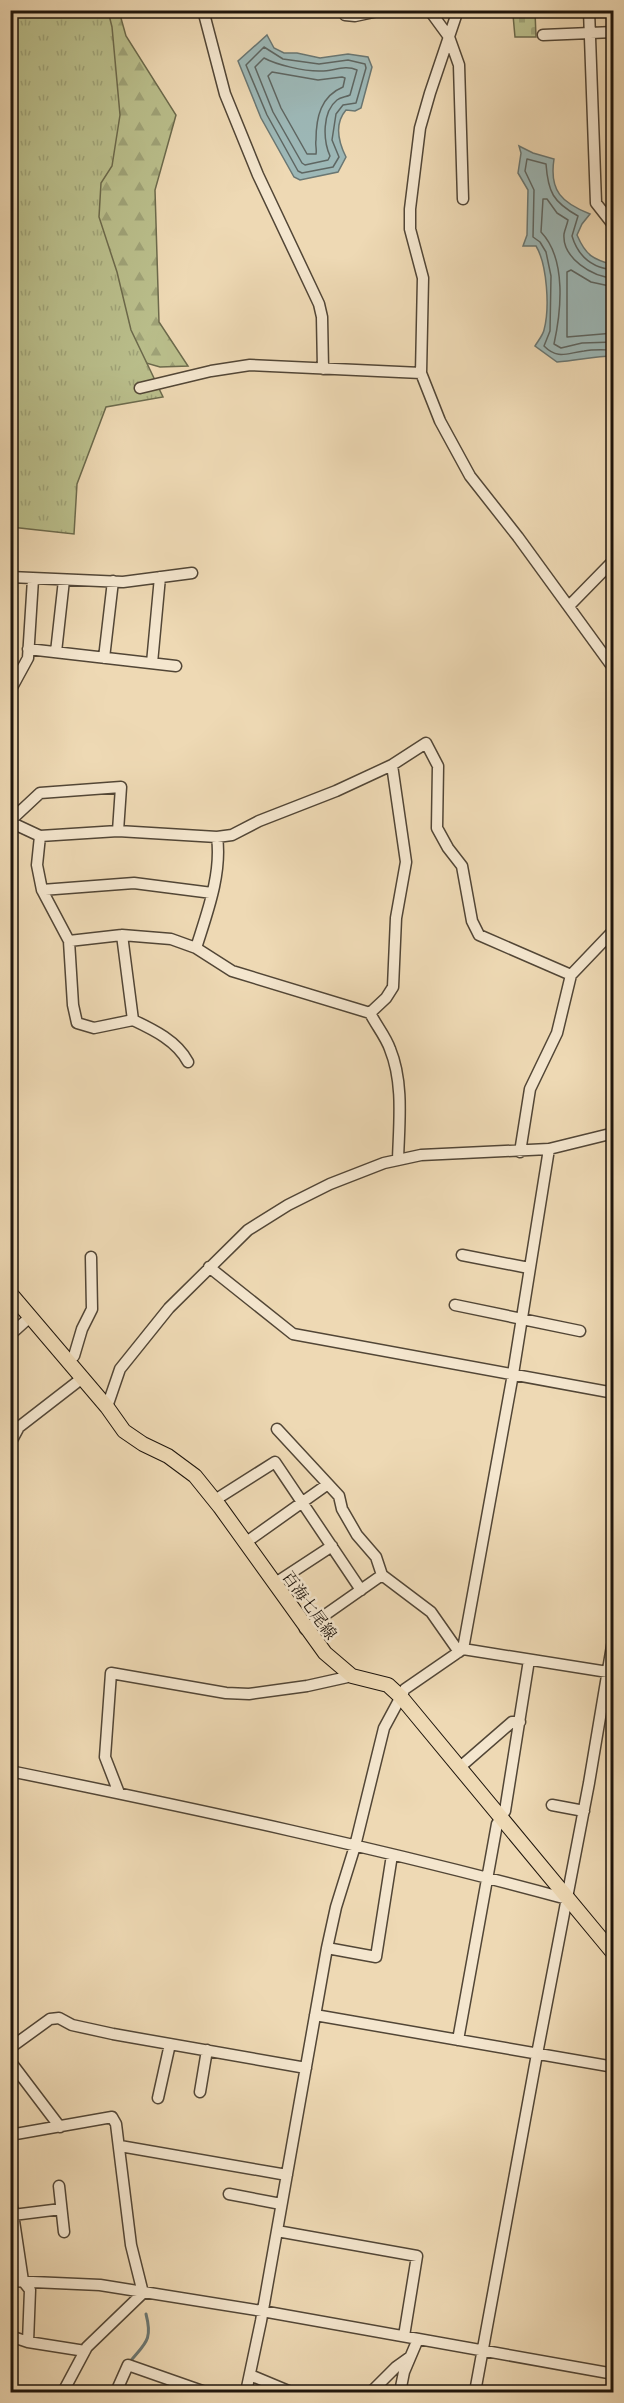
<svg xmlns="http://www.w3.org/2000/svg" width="624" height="2403" font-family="'IM FELL Great Primer','Noto Serif JP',serif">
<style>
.forest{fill:url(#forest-firs);stroke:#6c6a4c;stroke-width:1.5}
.cemetery{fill:url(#cemetery-stones);stroke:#6c6a4c;stroke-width:1.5}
.park{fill:url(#park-tufts);stroke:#6c6a4c;stroke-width:1.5}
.water{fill:#9db8b7;stroke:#6a7773;stroke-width:1.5}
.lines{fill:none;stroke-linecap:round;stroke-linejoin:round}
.shore{stroke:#5e6662;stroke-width:1.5}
.stream{stroke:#6a7773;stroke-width:3}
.minor-casing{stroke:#524636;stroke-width:13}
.major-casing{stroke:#1e150c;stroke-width:16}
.minor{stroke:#f4e6ce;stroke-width:10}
.major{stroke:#eed9b4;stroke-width:14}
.labels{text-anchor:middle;stroke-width:5;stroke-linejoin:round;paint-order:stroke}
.street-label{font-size:16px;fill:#1e150c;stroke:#f4e6ce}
</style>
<defs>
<pattern id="forest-firs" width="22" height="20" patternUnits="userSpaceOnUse" patternTransform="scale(1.5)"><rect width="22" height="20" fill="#babf8c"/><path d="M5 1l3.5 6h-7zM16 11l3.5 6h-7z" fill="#9fa378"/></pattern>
<pattern id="cemetery-stones" width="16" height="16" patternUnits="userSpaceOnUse" patternTransform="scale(1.5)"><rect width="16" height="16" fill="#babf8c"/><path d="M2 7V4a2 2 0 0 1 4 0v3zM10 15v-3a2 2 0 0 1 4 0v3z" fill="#9fa378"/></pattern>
<pattern id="park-tufts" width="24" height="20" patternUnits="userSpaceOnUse" patternTransform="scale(1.5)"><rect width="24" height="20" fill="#babf8c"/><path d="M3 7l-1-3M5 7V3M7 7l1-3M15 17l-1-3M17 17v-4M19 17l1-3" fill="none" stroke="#9fa378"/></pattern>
</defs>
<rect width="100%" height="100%" fill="#eed9b4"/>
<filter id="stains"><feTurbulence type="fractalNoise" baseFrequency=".00333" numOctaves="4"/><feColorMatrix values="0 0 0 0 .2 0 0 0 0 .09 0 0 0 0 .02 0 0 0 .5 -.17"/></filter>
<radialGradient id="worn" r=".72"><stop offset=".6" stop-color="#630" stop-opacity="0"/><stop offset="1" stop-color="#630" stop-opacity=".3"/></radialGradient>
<path class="forest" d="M11,11h108l7,25 50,79 -21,75 4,132 29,44 -28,1 -28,-8z"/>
<path class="cemetery" d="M461,11h74l1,26h-21l-2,-22z"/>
<path class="park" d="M10,11h98l4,16 8,88 -8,51 -11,17 -2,34 18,55 14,58 32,67 -57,10 -29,77 -3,50 -63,-7z"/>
<path class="water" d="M267,35l7,13 10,5h13l23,5 28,-4 20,3 4,10 -11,41 -6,3 -9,-1c-12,14 -7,33 0,47l-8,15 -38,8 -6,-3 -33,-59 -23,-57z
M519,146l14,7 21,6c-5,32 8,44 36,55l-8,10 -5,11c9,21 16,24 36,30v91c-19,0 -37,5 -56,6l-22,-16c3,-5 8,-11 9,-16 6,-22 3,-66 -8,-84h-13l4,-11 1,-45 -10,-17 3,-20z"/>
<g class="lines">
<path class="shore" d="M264,47l19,12 36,5 29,-4 17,4 1,4 -10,35 -13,2 -7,9 -4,26 7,17 -6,10 -31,6 -4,-2 -31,-56 -21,-50z
M264,58c13,7 39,13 55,13 13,1 25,-7 38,-1l-7,25c-4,2 -9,2 -13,5 -15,12 -14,40 -7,56l-2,4 -23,5 -3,-2 -29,-51 -18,-45z
M272,72l46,8 24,-3 3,1 -2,9c-22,9 -27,30 -27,53 -1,5 1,9 0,14h-9l-26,-46 -13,-32z
M614,270c-23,-2 -36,-14 -42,-34l6,-20c-25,-14 -30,-24 -32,-52l-19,-5 -2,12 9,19 -1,47 7,5 6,10 5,24 -1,55 -6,15c14,14 23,7 40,5 10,-2 20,-1 30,-1
M614,278c-22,-1 -52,-20 -50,-44 1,-5 3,-9 4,-14l-11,-7 -10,-14h-4l-2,33c26,27 20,80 13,112l7,4 21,-5 32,-1
M614,287l-23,-5 -20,-12 -4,2v65l47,-4"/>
<path class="stream" d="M129,2363c16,-20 24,-22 17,-49"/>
<g class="minor-casing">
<path id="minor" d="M203,10l22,84 33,81 61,129 3,13 1,52
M345,10v5l10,1 28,-6
M427,10l3,1 19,26 10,28 4,134
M458,10l-28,83 -10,35 -10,81v20l13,49 -2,95 19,48 30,55 48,61 96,132
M589,10l7,193 18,23
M543,35l71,-3
M140,388l71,-17 39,-6 171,8
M10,577l113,5 69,-9
M569,606l45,-46
M28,649l148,17
M56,652l8,-72
M104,658l9,-77
M152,663l8,-86
M10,691l18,-33 5,-79
M10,821l30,-28 81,-6 -3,44
M10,822l30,14 78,-5 99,6 15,-2 27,-14 77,-30 56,-26 34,-22 12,23 -1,62 11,20 14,18 10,55 7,14 92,40
M40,836l-3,29 5,25 27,51 4,64 4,18 17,5 39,-8 -11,-85
M42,890l92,-7 78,10
M69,941l53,-6 49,4 25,9 36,23 138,42c6,12 16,24 20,36 14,34 9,75 8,111
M196,948c11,-35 26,-74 21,-111
M370,1013l16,-15 7,-11 3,-69 10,-56 -14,-97
M133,1020c21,10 44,21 55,42
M520,1152l10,-63 27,-56 14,-58 43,-45
M462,1255l67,13
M209,1267l84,67 321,59
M455,1305l125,26
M10,1335l20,-18
M65,1359l9,-3 8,-27 10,-20 -1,-52
M107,1407l13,-38 49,-61 79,-78 40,-25 42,-21 54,-21 14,-3 23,-5 128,-6 65,-16
M277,1429l62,67 3,13 15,26 19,22 6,18 49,37 28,40
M11,1442l8,-15 62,-48
M215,1500l60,-38 86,128
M245,1543l83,-59
M274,1584l58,-38
M305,1629l77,-54
M463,1649l151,24
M459,1768l53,-46h8
M10,1771c187,38 374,78 557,128
M119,1793l-14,-36 6,-84 115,20 23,1 58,-8 45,-10
M552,1805l32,6
M327,1948l49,9 16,-102
M315,2015l299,52
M458,2040l39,-216 8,-13 24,-151
M10,2048l40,-29 9,-1 13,7 41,9 193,34
M10,2061l50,66
M200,2092l7,-42
M158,2098l12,-54
M10,2135l102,-18 4,7 15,121 12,48 -56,54 -24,45
M120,2146l167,29
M59,2186l5,46
M10,2194l13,87 7,9 -2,52
M229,2194l52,10
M13,2215l48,-6
M277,2231l140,25 -13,80
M10,2281l90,4 162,26 352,63
M10,2336l18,6 57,9
M250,2375l41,17
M116,2392l12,-27 77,27
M246,2392l15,-71 66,-373 9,-41 19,-61 29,-118 21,-39 58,-40 50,-275 36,-225
M371,2392l25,-25 14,-10
M400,2392l4,-20 14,-33
M475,2392l62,-338 52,-271 25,-149"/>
</g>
<g class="major-casing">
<path id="major" d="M10,1293l97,114 17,24 19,13 25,12 27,20 25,31 105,146 27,23 36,9 13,12 213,257"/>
</g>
<use href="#minor" class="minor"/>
<use href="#major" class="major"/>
</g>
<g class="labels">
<g class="street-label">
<text transform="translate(310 1605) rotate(54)" y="6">百海七尾線</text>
</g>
</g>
<rect width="624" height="2403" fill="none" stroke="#eed9b4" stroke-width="36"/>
<rect x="12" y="12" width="600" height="2379" fill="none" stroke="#1e150c" stroke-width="3"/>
<rect x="18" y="18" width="588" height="2367" fill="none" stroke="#1e150c" stroke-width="1.5"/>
<rect width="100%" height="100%" filter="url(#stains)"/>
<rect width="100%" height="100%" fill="url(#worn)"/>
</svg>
